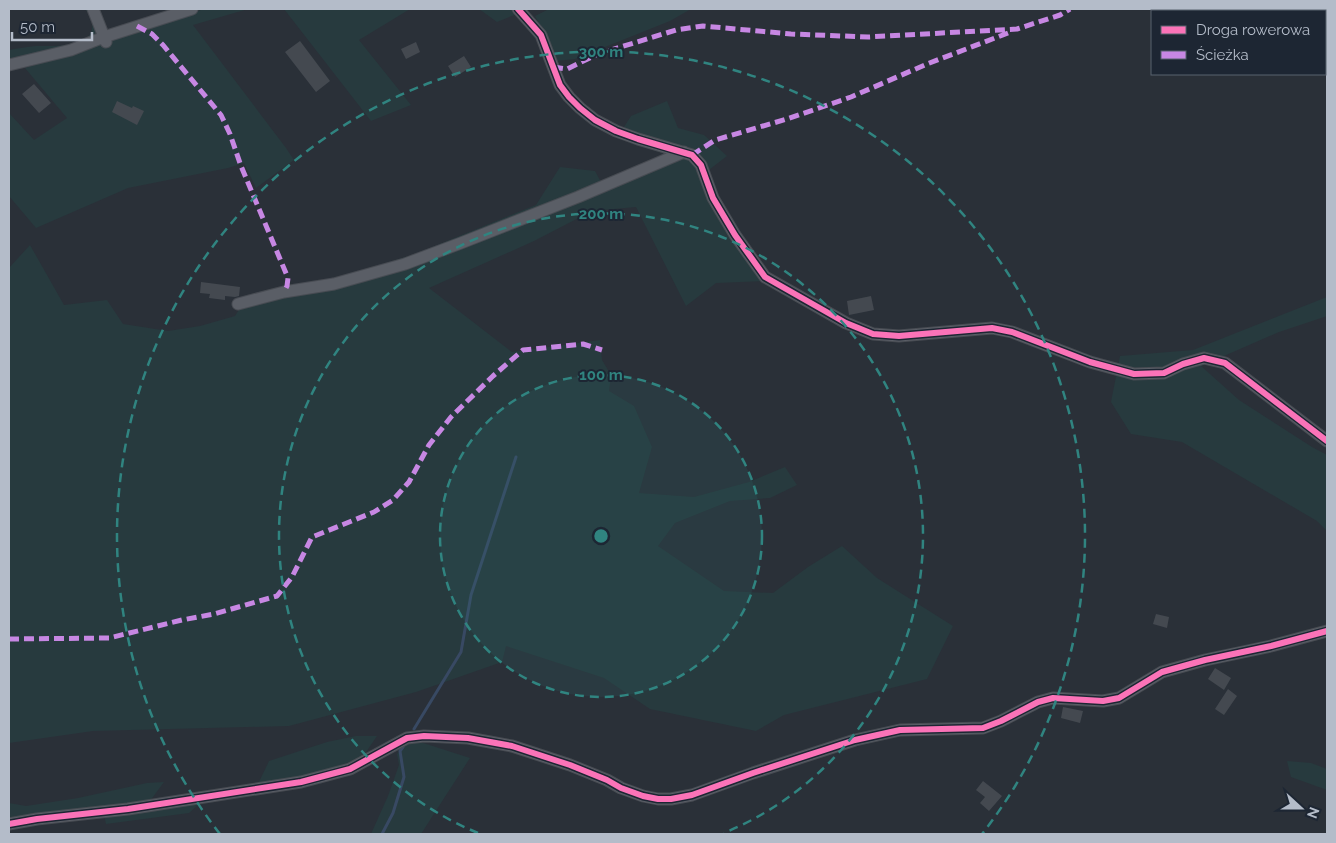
<svg xmlns="http://www.w3.org/2000/svg" width="1336" height="843" font-family="Raleway,sans-serif">
<style>
.green{fill:#273a3e}
.lines{fill:none;stroke-linecap:round;stroke-linejoin:round}
.stream{stroke:#384963;stroke-width:3}
.building{fill:#444950}
.street-casing{stroke:#484c53;stroke-width:13}
.street{stroke:#5a5e66;stroke-width:11}
.quiet{stroke:#c787e3;stroke-width:5;stroke-dasharray:10 5;stroke-linecap:butt}
.cycleway-casing{stroke:#1d2633;stroke-width:9}
.cycleway{stroke:#fb73b8;stroke-width:6}
.ring{fill:none;stroke:#308480;stroke-width:2.5;stroke-dasharray:9 6}
.centre{fill:#308480;stroke:#1d2633;stroke-width:2.5}
.ring-label{font-size:15px;text-anchor:middle;font-weight:bold;fill:#308480;stroke:#1d2633;stroke-width:4;stroke-linejoin:round;paint-order:stroke}
</style>
<rect width="100%" height="100%" fill="#2a3038"/>
<path class="green" d="M85,9h4l8,17v8l-11,8 -77,19v-11c9,-2 18,-3 27,-4 16,0 60,3 56,-23 0,-5 -4,-10 -7,-14z
M204,9h44l-55,16 93,123 8,12 -38,28 -12,-25 -16,5 -100,20 -92,40 -27,-32v-83l25,27 33,-22 -42,-50z
M284,9h126l-51,31 52,65 -40,16z
M479,9h32l6,5 -20,8z
M549,9h142l-21,12 -95,38 -19,2 -9,-23 -12,-22z
M667,101l11,27 26,7 23,21 -26,20 63,105 -48,2 -30,23 -50,-99 -44,4 -58,30 -105,47 83,64 88,-12 2,20 9,15 -2,16 25,15 18,41 -13,46 55,4 55,-15 36,-15 12,18 -27,13 -40,3 -55,22 -17,23 66,45 49,2 35,-26 34,-21 35,32 76,48 -26,53 -143,36 -28,16 -106,-22 -46,-31 -98,-32 -4,16 -86,30 -127,34 -196,5 -84,12v-475l21,-23 34,60 43,-5 16,24 45,7 32,-5 35,-10 13,-20 85,-16 82,-26 121,-49 24,-38 35,4 6,11 64,-28 -48,-16 14,-22z
M1327,297v19l-48,16 -78,34 38,34 73,47 15,8v76l-10,-10 -135,-79 -51,-8 -20,-32 9,-46 73,-6z
M356,736h21l-15,22 -73,24h-30l10,-21 58,-19z
M417,741l53,17 -49,76h-50l17,-38 11,-31 -2,-11 10,-10z
M1287,761l24,2 16,6v21l-36,-13z
M164,782l-14,19 -141,18v-16l17,3 52,-8 69,-15z
M199,804l-10,9 -83,11 -2,-9z"/>
<g class="lines">
<path class="stream" d="M414,729l47,-77 10,-57 45,-138
M382,834l11,-21 11,-36 -4,-26 3,-4"/>
</g>
<path class="building" d="M300,41l30,40 -14,11 -31,-40z
M416,42l4,10 -14,7 -5,-10z
M464,56l7,11 -16,10 -7,-11z
M34,84l17,19 -12,10 -17,-19z
M117,101l15,7 1,-2 11,5 -7,14 -25,-13z
M201,282l39,5 -1,9 -4,1 -10,-1v4l-16,-2 1,-4 -10,-1z
M871,296l3,14 -25,5 -2,-14z
M1156,614l13,3 -2,11 -14,-4z
M1215,668l16,10 -7,12 -16,-11z
M1228,689l9,7 -13,19 -9,-6z
M1063,707l20,4 -3,12 -19,-5z
M983,781l19,15 -13,15 -9,-8 5,-6 -9,-7z"/>
<g class="lines">
<g class="street-casing">
<path id="street" d="M93,9l13,33
M518,9l23,26 19,50 9,12 11,11 15,12 21,11 22,8 54,16 9,10 12,33 22,37 30,42 81,46 27,11 26,2 93,-8 20,4 78,30 44,12 30,-1 19,-9 21,-6 21,5 102,78
M9,65l62,-15 33,-13 88,-28
M238,304l46,-12 50,-8 71,-20 56,-21 117,-46 106,-45
M9,824l28,-5 91,-10 173,-27 49,-13 57,-31 17,-2 44,2 44,8 58,19 37,15 14,8 22,8 15,3h13l21,-4 61,-22 102,-33 45,-10 83,-2 18,-7 37,-19 15,-4 50,3 16,-3 43,-26 43,-12 66,-14 56,-15"/>
</g>
<use href="#street" class="street"/>
<path class="quiet" d="M137,26l15,8 11,11 58,70 9,19 11,32 47,112 -1,8 -3,6
M553,67l14,2 31,-15 78,-24 27,-4 88,8 77,3 149,-8 43,-14 10,-6
M692,155l23,-15 72,-21 64,-22 76,-33 81,-31
M9,639l100,-1 73,-18 32,-6 63,-18 15,-19 20,-40 62,-25 19,-12 16,-18 20,-37 22,-28 42,-41 30,-26 60,-6 19,6"/>
<g class="cycleway-casing">
<path id="cycleway" d="M518,9l23,26 19,50 9,12 11,11 15,12 21,11 22,8 54,16 9,10 12,33 22,37 30,42 81,46 27,11 26,2 93,-8 20,4 78,30 44,12 30,-1 19,-9 21,-6 21,5 102,78
M9,824l28,-5 91,-10 173,-27 49,-13 57,-31 17,-2 44,2 44,8 58,19 37,15 14,8 22,8 15,3h13l21,-4 61,-22 102,-33 45,-10 83,-2 18,-7 37,-19 15,-4 50,3 16,-3 43,-26 43,-12 66,-14 56,-15"/>
</g>
<use href="#cycleway" class="cycleway"/>
</g>
<circle cx="601" cy="536" r="161" fill="#308480" fill-opacity=".12"/>
<g class="ring">
<circle cx="601" cy="536" r="161"/>
<path d="M478 833A322 322 0 1 1 724 833"/>
<path d="M220 834A484 484 0 1 1 982 834"/>
</g>
<circle cx="601" cy="536" r="8" class="centre"/>
<g class="ring-label">
<text x="601" y="57">300 m</text>
<text x="601" y="219">200 m</text>
<text x="601" y="380">100 m</text>
</g>
<rect width="1336" height="843" fill="none" stroke="#b4bcc9" stroke-width="20"/>
<rect x="1151" y="10" width="175" height="65" fill="#1d2633" stroke="#59626f"/>
<rect x="1161" y="26" width="25" height="8" fill="#fb73b8" stroke="#59626f"/>
<text x="1196" y="35" font-size="15" fill="#b4bcc9">Droga rowerowa</text>
<rect x="1161" y="51" width="25" height="8" fill="#c787e3" stroke="#59626f"/>
<text x="1196" y="60" font-size="15" fill="#b4bcc9">Ścieżka</text>
<g transform="translate(1301 808) rotate(111)" stroke="#1d2633" stroke-width="4" paint-order="stroke">
<path d="M0-4L9 19L0 12L-9 19Z" fill="#b4bcc9"/>
<text y="-8" font-size="14" font-weight="bold" text-anchor="middle" fill="#b4bcc9">N</text>
</g>
<path d="M12 32v8h80v-8" fill="none" stroke="#b4bcc9" stroke-width="2.5"/>
<text x="20" y="32" font-size="15" fill="#b4bcc9" stroke="#1d2633" stroke-width="4" paint-order="stroke">50 m</text>
</svg>
